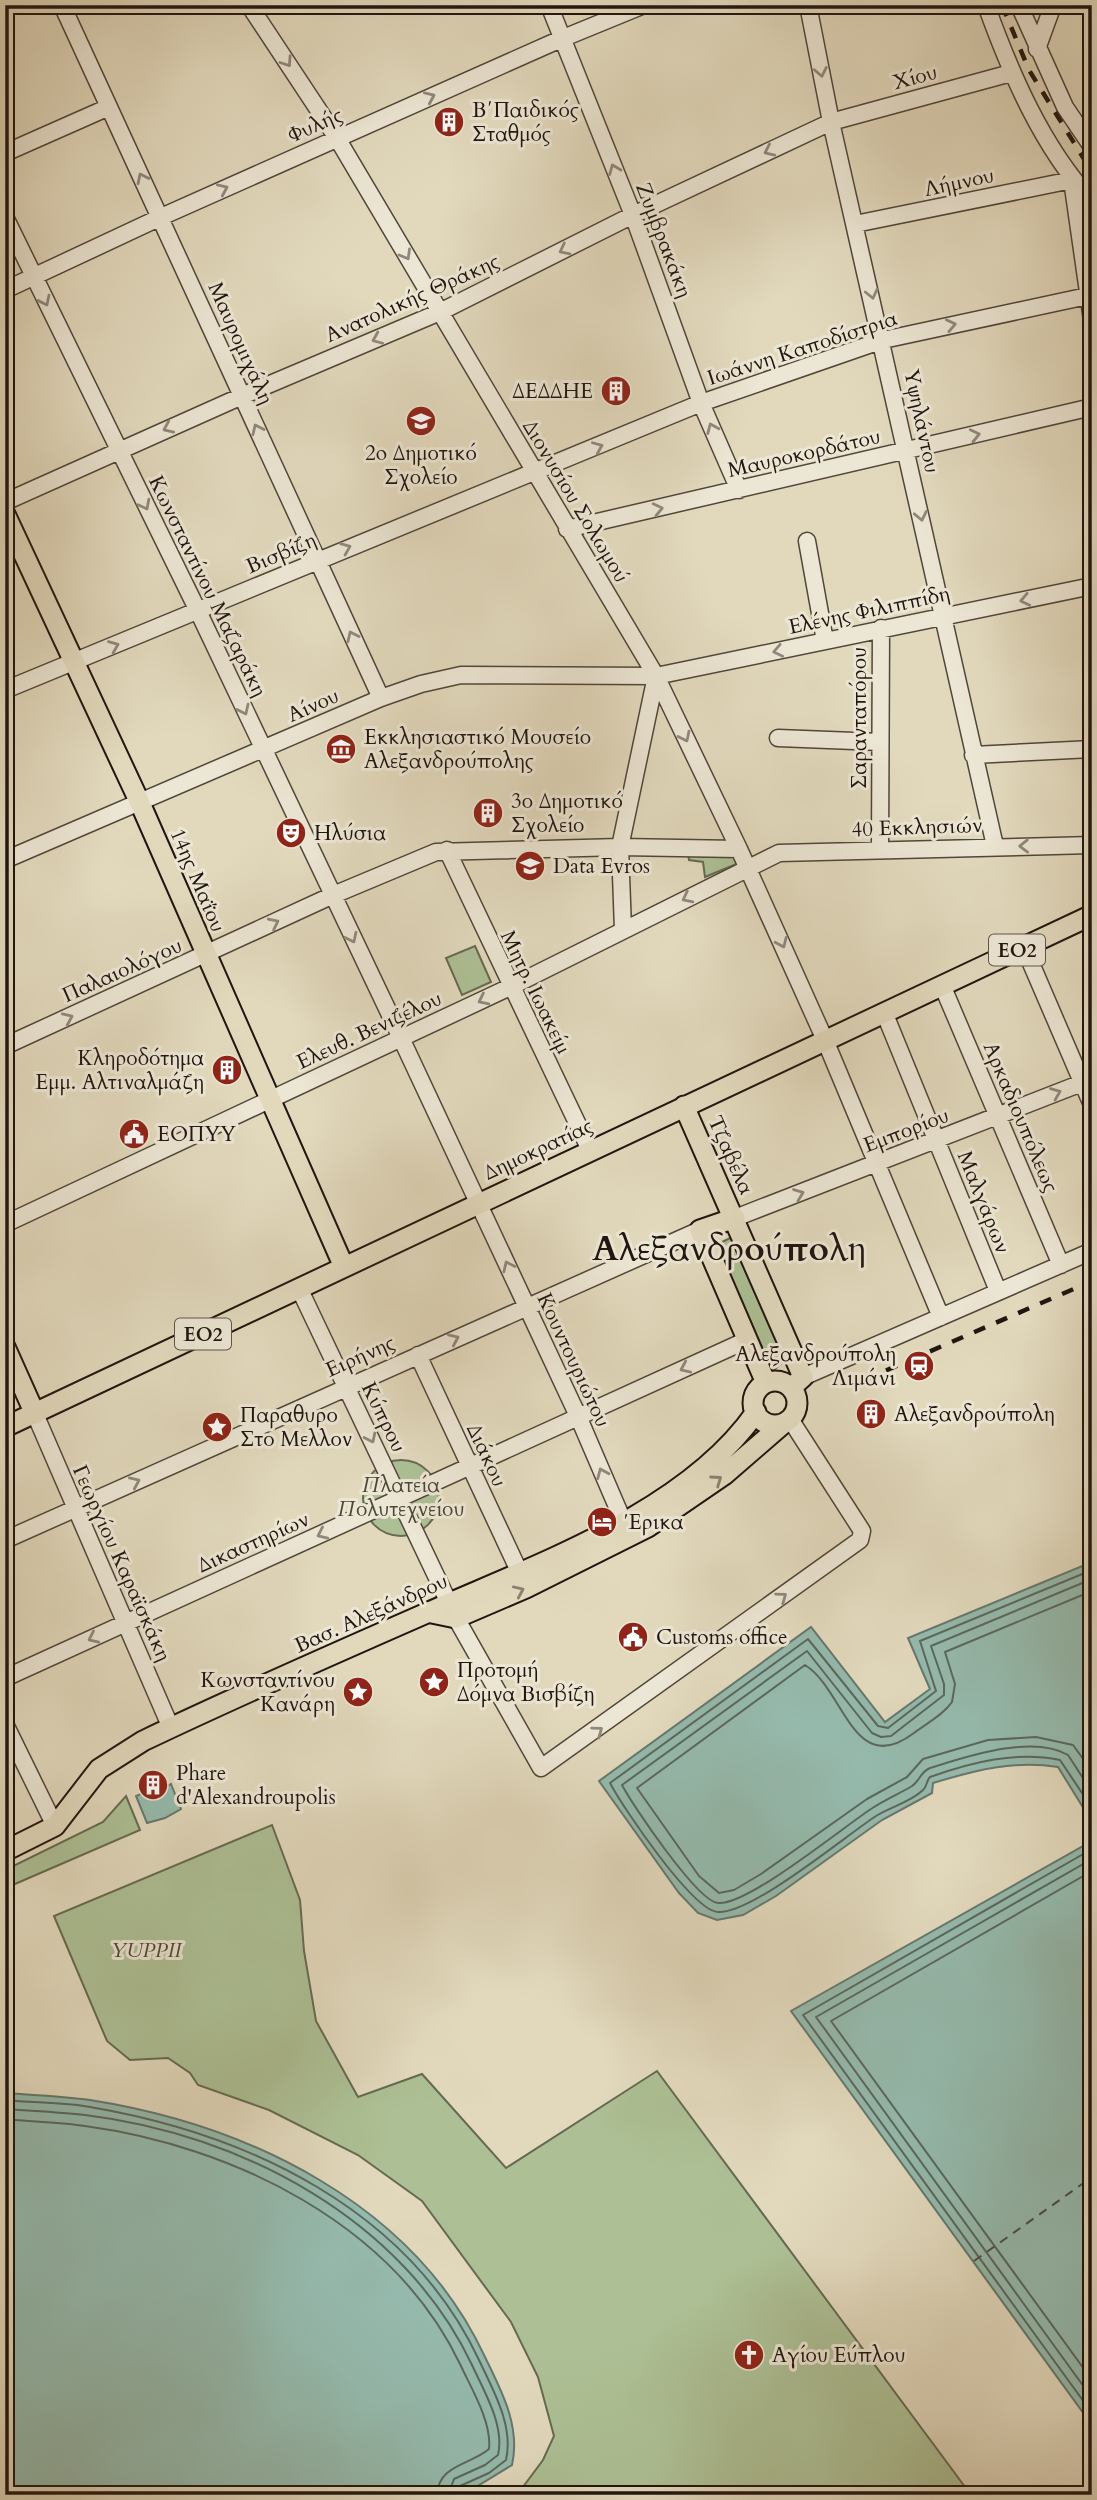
<svg xmlns="http://www.w3.org/2000/svg" width="1097" height="2500" font-family="Cardo,serif">
<style>
.green{fill:#adc095;stroke:#666a52;stroke-width:2}
.water{fill:#95baad;stroke:#66786e;stroke-width:2}
.lines{fill:none;stroke-linecap:round;stroke-linejoin:round}
.shore{stroke:#5a685e;stroke-width:2}
.ferry{stroke:#494f46;stroke-width:2;stroke-dasharray:9 7;stroke-linecap:butt}
.minor-casing{stroke:#50463a;stroke-width:19}
.major-casing{stroke:#20150f;stroke-width:23}
.minor{stroke:#ece6d4;stroke-width:16}
.major{stroke:#e2d9bd;stroke-width:19}
.rail{stroke:#20150f;stroke-width:4.5;stroke-dasharray:12 12;stroke-linecap:butt}
.oneway{stroke:#90887b}
.oneway2{stroke:#8b816f}
.labels{text-anchor:middle;stroke-width:6;stroke-linejoin:round;paint-order:stroke}
.shield{fill:#ece6d4;stroke:#5d544a;stroke-width:2}
.shield-label{font-size:19px;font-weight:bold;fill:#20150f}
.street-label{font-size:21px;fill:#20150f;stroke:#ece6d4}
.poi-label{font-size:21px;fill:#20150f;stroke:#ece6d4;text-anchor:start}
.park-label{font-size:21px;font-style:italic;fill:#4a4837;stroke:#ece6d4}
.town-label{font-size:35px;font-weight:bold;fill:#20150f;stroke:#ece6d4}
</style>
<rect width="100%" height="100%" fill="#e2d9bd"/>
<filter id="stains"><feTurbulence type="fractalNoise" baseFrequency=".00286" numOctaves="4"/><feColorMatrix values="0 0 0 0 .2 0 0 0 0 .09 0 0 0 0 .02 0 0 0 .5 -.17"/></filter>
<radialGradient id="worn" r=".72"><stop offset=".6" stop-color="#630" stop-opacity="0"/><stop offset="1" stop-color="#630" stop-opacity=".3"/></radialGradient>
<path class="green" d="M688,853l48,1 3,9 -34,14 -2,-15 -14,-2z
M475,946l16,36 -29,13 -16,-37z
M730,1238l5,2 51,119 -11,10 -5,1 -52,-116 4,-12z
M363 1498a38 38 0 1 1 76 0a38 38 0 1 1-76 0Z
M126,1796l14,34 -132,57 -3,-17 98,-48z
M272,1825l28,75 4,51 12,70 42,76 64,-23 84,94 151,-97 314,424h-454l26,-35 11,-24 -16,-59 -27,-55 -89,-121 -64,-46 -89,-45 -71,-25 -8,-12 -22,-15 -38,2 -23,-19 -53,-125z"/>
<path class="water" d="M1092,1562v260l-34,-55c-44,-7 -82,3 -125,16l-1,10 -50,27 -106,76 -33,19 -26,5 -19,-7 -19,-20 -80,-112 212,-154 74,95 45,-33 -22,-51z
M171,1784l10,25 -16,9 -18,5 -11,-27 12,-5 9,1z
M1092,1841v584l-301,-414z
M5,2093c28,2 57,3 85,7 159,25 323,104 394,255 17,35 37,71 28,110l-41,25 -20,5h-446z"/>
<g class="lines">
<path class="shore" d="M1092,1570l-172,71 16,50 -48,37 -10,-2 -70,-87 -198,144c13,25 83,128 108,129 34,2 126,-75 158,-96 14,-9 35,-14 47,-26 4,-3 3,-9 7,-13 42,-15 86,-26 130,-17l32,48
M1092,1579l-161,67 13,38v11l-53,41 -10,1 -9,-4 -65,-82 -185,134c11,21 76,117 96,118 29,3 124,-75 153,-94 13,-9 28,-15 41,-23 8,-5 8,-14 18,-18 36,-11 102,-34 138,-13l24,37
M1092,1591l-147,61 10,32 -3,18c-9,13 -25,21 -38,31 -61,46 -69,-43 -109,-68l-168,123 62,88 20,17 15,-3 27,-16 106,-75 40,-22 16,-18 65,-19 48,-3 37,8 19,26
M1092,1849l-289,166 289,398
M1092,1859l-276,158 276,381
M1092,1871l-261,150 261,359
M5,2100c28,3 57,2 85,7 158,27 318,102 389,253 14,30 35,66 27,100l-17,13 -29,13 -3,9
M5,2109c27,2 54,3 80,6 156,19 318,104 387,250 12,26 33,61 26,90l-13,10 -31,14 -6,16
M5,2119c27,3 54,3 80,7 148,20 308,98 375,238 11,24 32,58 29,85 -19,16 -51,16 -52,46"/>
<path class="ferry" d="M974,2261l118,-84"/>
<g class="minor-casing">
<path id="minor" d="M62,5l319,693
M249,5l88,133 319,538 83,173 86,191 116,277
M549,5l84,210 68,188 38,87
M808,5l23,117 164,724
M986,5c25,69 56,142 106,196
M1019,5l46,102 27,40
M5,9l6,-4
M1037,49l16,-44
M5,153l104,-46
M5,217l193,394 203,427 177,378 49,114
M855,224l217,-44 20,140
M5,290l156,-73 400,-178 83,-34
M5,502l237,-106 198,-84 193,-97 198,-93 180,-49
M567,529l525,-122
M807,541l18,100
M5,690l696,-287 182,-63 209,-45
M778,738l102,4
M973,755l119,-6
M447,850l143,300
M880,850l1,-222
M5,860l376,-162 40,-14 40,-9 195,1 436,-90
M623,930l-3,-83 36,-171
M1024,947l68,158
M942,985l119,280
M884,1012l114,279
M5,1046l326,-150 105,-44 184,-5 119,2
M735,1218l357,-139
M5,1224l505,-237 269,-134 313,-8
M299,1288l150,315
M418,1355l101,216
M803,1377l289,-126
M35,1414l136,314
M5,1540l695,-310
M456,1618l85,150 319,-228 2,-9 -72,-112
M5,1678l742,-338
M5,1724l50,102"/>
</g>
<g class="major-casing">
<path id="major" d="M5,514l135,289 204,464
M684,1106l119,271 -12,11
M735,1218l-35,12 66,153
M5,1347l30,67
M753 1403a22 22 0 1 1 44 0a22 22 0 1 1-44 0Z
M5,1427l1087,-512
M427,1612l29,6 70,-30 122,-61 76,-52 60,-52
M5,1851l50,-25 44,-57 44,-28c94,-45 190,-87 286,-129 108,-48 258,-100 327,-200"/>
</g>
<use href="#minor" class="minor"/>
<use href="#major" class="major"/>
<path class="rail" d="M1002,5l27,65 63,102
M864,1380l228,-99"/>
</g>
<defs><path id="oneway-chevron" d="M-2-3.5L2.5 0L-2 3.5" fill="none" stroke-width="1.6" stroke-linecap="round" stroke-linejoin="round" transform="scale(1.75)"/></defs>
<g class="oneway">
<use href="#oneway-chevron" transform="translate(287 62) rotate(56)"/>
<use href="#oneway-chevron" transform="translate(821 72) rotate(79)"/>
<use href="#oneway-chevron" transform="translate(430 97) rotate(-24)"/>
<use href="#oneway-chevron" transform="translate(769 151) rotate(155)"/>
<use href="#oneway-chevron" transform="translate(614 169) rotate(-112)"/>
<use href="#oneway-chevron" transform="translate(142 178) rotate(-116)"/>
<use href="#oneway-chevron" transform="translate(223 189) rotate(-24)"/>
<use href="#oneway-chevron" transform="translate(564 250) rotate(153)"/>
<use href="#oneway-chevron" transform="translate(406 255) rotate(60)"/>
<use href="#oneway-chevron" transform="translate(872 294) rotate(77)"/>
<use href="#oneway-chevron" transform="translate(45 301) rotate(64)"/>
<use href="#oneway-chevron" transform="translate(951 325) rotate(-12)"/>
<use href="#oneway-chevron" transform="translate(377 339) rotate(157)"/>
<use href="#oneway-chevron" transform="translate(168 428) rotate(156)"/>
<use href="#oneway-chevron" transform="translate(712 428) rotate(-113)"/>
<use href="#oneway-chevron" transform="translate(257 429) rotate(-115)"/>
<use href="#oneway-chevron" transform="translate(975 435) rotate(-13)"/>
<use href="#oneway-chevron" transform="translate(598 447) rotate(-23)"/>
<use href="#oneway-chevron" transform="translate(145 505) rotate(63)"/>
<use href="#oneway-chevron" transform="translate(658 509) rotate(-13)"/>
<use href="#oneway-chevron" transform="translate(921 516) rotate(78)"/>
<use href="#oneway-chevron" transform="translate(346 548) rotate(-22)"/>
<use href="#oneway-chevron" transform="translate(1025 600) rotate(168)"/>
<use href="#oneway-chevron" transform="translate(352 636) rotate(-115)"/>
<use href="#oneway-chevron" transform="translate(114 646) rotate(-22)"/>
<use href="#oneway-chevron" transform="translate(778 651) rotate(168)"/>
<use href="#oneway-chevron" transform="translate(244 710) rotate(65)"/>
<use href="#oneway-chevron" transform="translate(685 737) rotate(64)"/>
<use href="#oneway-chevron" transform="translate(1024 846) rotate(179)"/>
<use href="#oneway-chevron" transform="translate(687 898) rotate(153)"/>
<use href="#oneway-chevron" transform="translate(274 923) rotate(-26)"/>
<use href="#oneway-chevron" transform="translate(352 938) rotate(64)"/>
<use href="#oneway-chevron" transform="translate(782 943) rotate(66)"/>
<use href="#oneway-chevron" transform="translate(483 1000) rotate(154)"/>
<use href="#oneway-chevron" transform="translate(68 1018) rotate(-24)"/>
<use href="#oneway-chevron" transform="translate(1056 1093) rotate(-22)"/>
<use href="#oneway-chevron" transform="translate(799 1194) rotate(-21)"/>
<use href="#oneway-chevron" transform="translate(508 1266) rotate(-115)"/>
<use href="#oneway-chevron" transform="translate(454 1339) rotate(-24)"/>
<use href="#oneway-chevron" transform="translate(685 1368) rotate(156)"/>
<use href="#oneway-chevron" transform="translate(371 1438) rotate(64)"/>
<use href="#oneway-chevron" transform="translate(602 1473) rotate(-113)"/>
<use href="#oneway-chevron" transform="translate(135 1482) rotate(-24)"/>
<use href="#oneway-chevron" transform="translate(322 1534) rotate(155)"/>
<use href="#oneway-chevron" transform="translate(782 1597) rotate(-36)"/>
<use href="#oneway-chevron" transform="translate(93 1638) rotate(155)"/>
<use href="#oneway-chevron" transform="translate(598 1731) rotate(-36)"/>
</g>
<g class="oneway2">
<use href="#oneway-chevron" transform="translate(717 1480) rotate(-35)"/>
<use href="#oneway-chevron" transform="translate(519 1591) rotate(-24)"/>
</g>
<defs>
<g id="building-disc" transform="scale(1.575)"><circle r="9.5" fill="#8f2418" stroke="#ece6d4"/><path d="M-4-6H4V6H1V3H-1V6H-4ZM-2.5-4.3h1.7v1.8h-1.7ZM.8-4.3h1.7v1.8H.8ZM-2.5-1h1.7V.8h-1.7ZM.8-1h1.7V.8H.8Z" fill="#fff"/></g>
<g id="school-disc" transform="scale(1.575)"><circle r="9.5" fill="#8f2418" stroke="#ece6d4"/><path d="M0-5L7-2L0 1L-7-2ZM-4 1L0 2.5L4 1V4Q0 6-4 4Z" fill="#fff"/></g>
<g id="museum-disc" transform="scale(1.575)"><circle r="9.5" fill="#8f2418" stroke="#ece6d4"/><path d="M0-6L6-3V-2H-6V-3ZM-5-1h2V3h-2ZM-1-1h2V3h-2ZM3-1h2V3H3ZM-6 4H6V6H-6Z" fill="#fff"/></g>
<g id="theatre-disc" transform="scale(1.575)"><circle r="9.5" fill="#8f2418" stroke="#ece6d4"/><path d="M-5-5.5Q0-4 5-5.5V0Q5 5 0 6Q-5 5-5 0ZM-3.3-2.5H-1v1.5H-3.3ZM1-2.5H3.3v1.5H1ZM-2.8 1Q0 5.5 2.8 1Z" fill="#fff"/></g>
<g id="civic-disc" transform="scale(1.575)"><circle r="9.5" fill="#8f2418" stroke="#ece6d4"/><path d="M-.6-6.5H3V-4.5H.6V-3L4-1V1h2V6H-6V1h2V-1L-.6-3ZM-1.2 2.5V6h2.4V2.5Z" fill="#fff"/></g>
<g id="station-disc" transform="scale(1.575)"><circle r="9.5" fill="#8f2418" stroke="#ece6d4"/><path d="M-3-6H3Q5-6 5-4V2Q5 4 3 4L4.5 6H3L1.5 4h-3L-3 6H-4.5L-3 4Q-5 4-5 2V-4Q-5-6-3-6ZM-3.5-4v3h7v-3ZM-3.5 1v1.5H-2V1ZM2 1v1.5H3.5V1Z" fill="#fff"/></g>
<g id="sight-disc" transform="scale(1.575)"><circle r="9.5" fill="#8f2418" stroke="#ece6d4"/><path d="M0-6L1.8-2.2L6-1.7L2.9 1.2L3.7 5.4L0 3.3L-3.7 5.4L-2.9 1.2L-6-1.7L-1.8-2.2Z" fill="#fff"/></g>
<g id="hotel-disc" transform="scale(1.575)"><circle r="9.5" fill="#8f2418" stroke="#ece6d4"/><path d="M-6-4.5h1.5V1H6V5H4.5V3h-9V5H-6ZM-4 0a1.8 1.8 0 1 1 3.6 0ZM.5 0V-2.5h3Q6-2.5 6 0Z" fill="#fff"/></g>
<g id="church-disc" transform="scale(1.575)"><circle r="9.5" fill="#8f2418" stroke="#ece6d4"/><path d="M-1.2-6h2.4v3.5h3.3v2.4h-3.3V6h-2.4V-.1h-3.3v-2.4h3.3Z" fill="#fff"/></g>
</defs>
<g fill-rule="evenodd">
<use href="#building-disc" x="449" y="122"/>
<use href="#building-disc" x="616" y="391"/>
<use href="#school-disc" x="421" y="421"/>
<use href="#museum-disc" x="341" y="749"/>
<use href="#building-disc" x="488" y="813"/>
<use href="#theatre-disc" x="291" y="833"/>
<use href="#school-disc" x="530" y="866"/>
<use href="#building-disc" x="227" y="1070"/>
<use href="#civic-disc" x="134" y="1134"/>
<use href="#station-disc" x="919" y="1366"/>
<use href="#building-disc" x="871" y="1414"/>
<use href="#sight-disc" x="217" y="1427"/>
<use href="#hotel-disc" x="602" y="1522"/>
<use href="#civic-disc" x="633" y="1637"/>
<use href="#sight-disc" x="434" y="1682"/>
<use href="#sight-disc" x="358" y="1692"/>
<use href="#building-disc" x="153" y="1785"/>
<use href="#church-disc" x="749" y="2355"/>
</g>
<g class="labels">
<g class="shield">
<rect x="989" y="934.5" width="56" height="31" rx="5"/>
<rect x="175" y="1318.5" width="56" height="31" rx="5"/>
</g>
<g class="shield-label">
<text x="1017" y="957">ΕΟ2</text>
<text x="203" y="1341">ΕΟ2</text>
</g>
<g class="street-label">
<text transform="translate(915 77) rotate(-15)" y="7">Χίου</text>
<text transform="translate(315 125) rotate(-24)" y="7">Φυλής</text>
<text transform="translate(959 182) rotate(-12)" y="7">Λήμνου</text>
<text transform="translate(664 240) rotate(69)" y="7">Ζυμβρακάκη</text>
<text transform="translate(412 298) rotate(-24)" y="7">Ανατολικής Θράκης</text>
<text transform="translate(241 343) rotate(66)" y="7">Μαυρομιχάλη</text>
<text transform="translate(802 348) rotate(-18)" y="7">Ιωάννη Καποδίστρια</text>
<text transform="translate(922 421) rotate(78)" y="7">Υψηλάντου</text>
<text transform="translate(804 453) rotate(-13)" y="7">Μαυροκορδάτου</text>
<text transform="translate(576 501) rotate(59)" y="7">Διονυσίου Σολωμού</text>
<text transform="translate(281 553) rotate(-23)" y="7">Βισβίζη</text>
<text transform="translate(208 586) rotate(64)" y="7">Κωνσταντίνου Μαζαράκη</text>
<text transform="translate(869 610) rotate(-12)" y="7">Ελένης Φιλιππίδη</text>
<text transform="translate(313 705) rotate(-24)" y="7">Αίνου</text>
<text transform="translate(859 718) rotate(-90)" y="7">Σαρανταπόρου</text>
<text transform="translate(917 827) rotate(-2)" y="7">40 Εκκλησιών</text>
<text transform="translate(198 880) rotate(67)" y="7">14ης Μαΐου</text>
<text transform="translate(122 970) rotate(-24)" y="7">Παλαιολόγου</text>
<text transform="translate(536 992) rotate(64)" y="7">Μητρ. Ιωακείμ</text>
<text transform="translate(369 1030) rotate(-25)" y="7">Ελευθ. Βενιζέλου</text>
<text transform="translate(1021 1117) rotate(67)" y="7">Αρκαδιουπόλεως</text>
<text transform="translate(906 1130) rotate(-21)" y="7">Εμπορίου</text>
<text transform="translate(538 1149) rotate(-25)" y="7">Δημοκρατίας</text>
<text transform="translate(731 1155) rotate(66)" y="7">Τζαβέλα</text>
<text transform="translate(984 1202) rotate(68)" y="7">Μαλγάρων</text>
<text transform="translate(360 1356) rotate(-24)" y="7">Ειρήνης</text>
<text transform="translate(574 1360) rotate(65)" y="7">Κουντουριώτου</text>
<text transform="translate(384 1417) rotate(64)" y="7">Κύπρου</text>
<text transform="translate(487 1455) rotate(65)" y="7">Διάκου</text>
<text transform="translate(253 1542) rotate(-24)" y="7">Δικαστηρίων</text>
<text transform="translate(122 1563) rotate(66)" y="7">Γεωργίου Καραϊσκάκη</text>
<text transform="translate(371 1613) rotate(-24)" y="7">Βασ. Αλεξάνδρου</text>
</g>
<g class="poi-label">
<text x="472" y="117">Β΄Παιδικός<tspan x="472" dy="24">Σταθμός</tspan></text>
<text x="593" y="398" text-anchor="end">ΔΕΔΔΗΕ</text>
<text x="421" y="460" text-anchor="middle">2o Δημοτικό<tspan x="421" dy="24">Σχολείο</tspan></text>
<text x="364" y="744">Εκκλησιαστικό Μουσείο<tspan x="364" dy="24">Αλεξανδρούπολης</tspan></text>
<text x="511" y="808">3ο Δημοτικό<tspan x="511" dy="24">Σχολείο</tspan></text>
<text x="314" y="840">Ηλύσια</text>
<text x="553" y="873">Data Evros</text>
<text x="204" y="1065" text-anchor="end">Κληροδότημα<tspan x="204" dy="24">Εμμ. Αλτιναλμάζη</tspan></text>
<text x="157" y="1141">ΕΟΠΥΥ</text>
<text x="896" y="1361" text-anchor="end">Αλεξανδρούπολη<tspan x="896" dy="24">Λιμάνι</tspan></text>
<text x="894" y="1421">Αλεξανδρούπολη</text>
<text x="240" y="1422">Παραθυρο<tspan x="240" dy="24">Στο Μελλον</tspan></text>
<text x="625" y="1529">Έρικα</text>
<text x="656" y="1644">Customs office</text>
<text x="457" y="1677">Προτομή<tspan x="457" dy="24">Δόμνα Βισβίζη</tspan></text>
<text x="335" y="1687" text-anchor="end">Κωνσταντίνου<tspan x="335" dy="24">Κανάρη</tspan></text>
<text x="176" y="1780">Phare<tspan x="176" dy="24">d'Alexandroupolis</tspan></text>
<text x="772" y="2362">Αγίου Εύπλου</text>
</g>
<g class="park-label">
<text x="401" y="1492">Πλατεία<tspan x="401" dy="24">Πολυτεχνείου</tspan></text>
<text x="146" y="1957">YUPPII</text>
</g>
<g class="town-label">
<text x="729" y="1260">Αλεξανδρούπολη</text>
</g>
</g>
<rect width="1097" height="2500" fill="none" stroke="#e2d9bd" stroke-width="28"/>
<rect x="7" y="7" width="1083" height="2486" fill="none" stroke="#20150f" stroke-width="3.5"/>
<rect x="14" y="14" width="1069" height="2472" fill="none" stroke="#20150f" stroke-width="2"/>
<rect width="100%" height="100%" filter="url(#stains)"/>
<rect width="100%" height="100%" fill="url(#worn)"/>
</svg>
